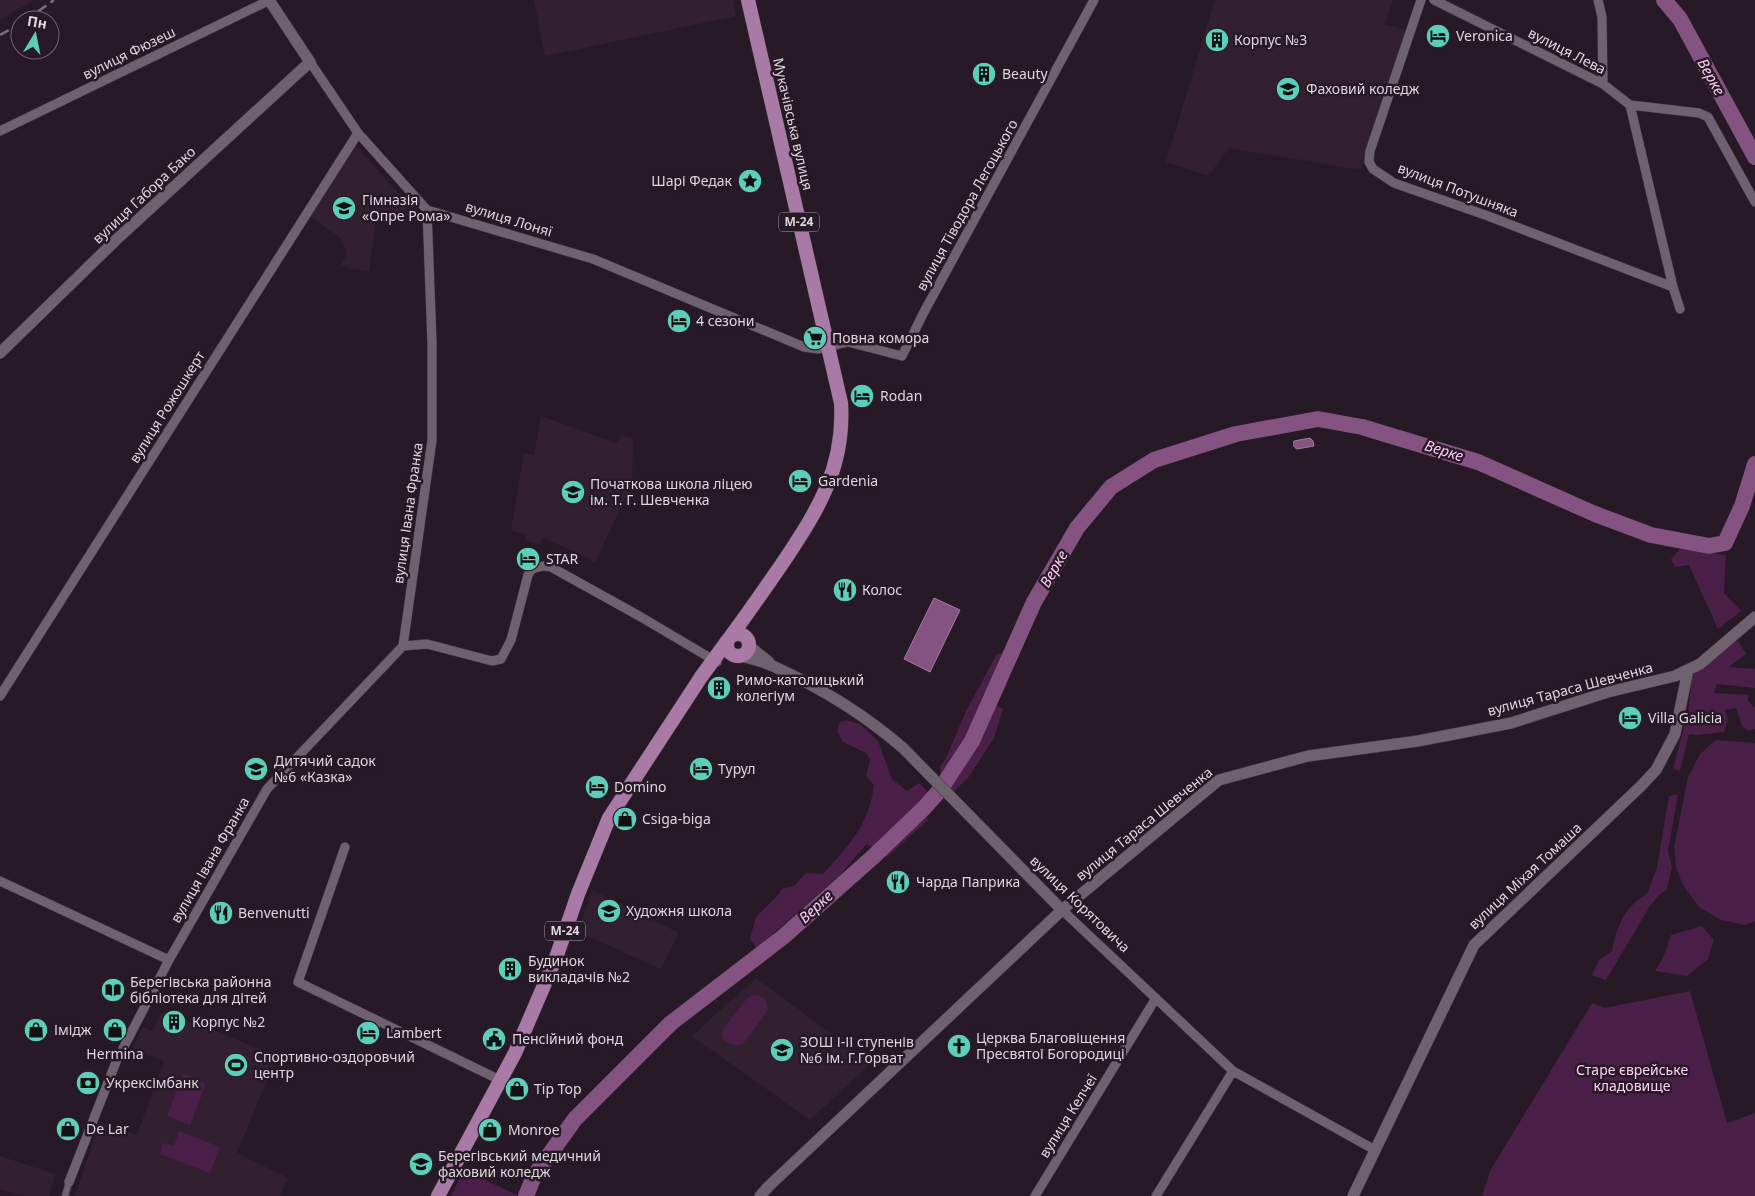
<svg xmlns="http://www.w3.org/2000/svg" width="1755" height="1196" font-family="'Noto Sans',sans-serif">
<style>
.built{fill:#322031}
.green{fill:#4a1f48}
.water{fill:#855382;stroke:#a07a9e}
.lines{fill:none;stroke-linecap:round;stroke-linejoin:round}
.river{stroke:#855382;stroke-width:16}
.pedestrian-casing{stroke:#423741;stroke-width:8}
.minor-casing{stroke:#423741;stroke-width:10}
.tertiary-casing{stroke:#423741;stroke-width:12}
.trunk-casing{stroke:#423741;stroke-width:15}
.pedestrian{stroke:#70616f;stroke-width:6}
.minor{stroke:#70616f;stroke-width:9}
.tertiary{stroke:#70616f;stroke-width:11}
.trunk{stroke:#aa7aa7;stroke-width:14}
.rail{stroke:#7a6f79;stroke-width:2.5;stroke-dasharray:10 5;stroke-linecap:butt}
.labels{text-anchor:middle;stroke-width:5;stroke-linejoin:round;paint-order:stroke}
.shield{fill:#271a26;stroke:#a89ea7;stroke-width:1}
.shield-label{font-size:12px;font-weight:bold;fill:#dfd6de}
.poi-label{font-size:14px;fill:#dfd6de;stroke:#271a26;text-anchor:start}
.street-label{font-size:14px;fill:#dfd6de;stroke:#271a26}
.park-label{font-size:14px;fill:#fed0fa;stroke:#271a26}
.water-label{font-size:15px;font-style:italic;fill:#f9cbf5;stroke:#271a26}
</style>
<rect width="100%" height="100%" fill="#271a26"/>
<path class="built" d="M0,0h34l-34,20z
M534,0h199l3,16 -191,40z
M1215,0h178l-9,24 22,6 -45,140 -132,-22 -21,28 -42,-14z
M355,144l56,64 2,12 -37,1 -7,50 -18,-2 -10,-4 6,-11 -5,-15 -34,-24z
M541,416l75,27 7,-7 10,2 -1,49 -7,11 -30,64 -52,-25 -3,7 -14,-3v-7l-15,-3 13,-78 10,2z
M592,890l87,43 -18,36 -83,-37z
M756,978l115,85 -61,57 -118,-84z
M161,1012l52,18 64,26 -40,97 51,25 -8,18h-205l25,-74 37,13 27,-74 -32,-12 11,-22 10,4z
M0,1156l55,18 -6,22h-26l-23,-7z"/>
<path class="green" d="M1680,549l46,6 -2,38 17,18 -23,18 -29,-64 -14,2 -4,-8z
M1738,640l8,14 -17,13 26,2v19l-38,-4 -3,9 34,2v6l7,7v21l-7,2 -6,-5 -6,-18 -11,2 3,9 -4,13 -27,3 -8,-1 -9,37 -7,-2 15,-57 4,-35 4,-6z
M1003,653l-16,47 16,9 -9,29 -26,40 -15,14 -12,-12 -1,-14 6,-8 20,-47 31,-57z
M846,720l14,4 18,17 14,38 15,12 12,-8 9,9 -5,12 5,16 -41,37 -20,-13 -28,32 -82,72 -7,-9 6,-22 21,-21 5,-7 12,-3 12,-13 17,1c26,-29 46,-49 51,-89l-8,-9 4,-16 -4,-7 -23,-11 -6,-11 3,-9z
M1716,740l39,3v178l-10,4 -24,-5 -22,-13 -16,-22 -7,-17 -2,-21 14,-70 12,-23z
M1678,794l-10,57 4,16 -5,22 -7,5 -10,12 -44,74 -14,-5 7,-15 13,-9c5,-25 12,-44 35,-57l10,-27 12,-71z
M1702,926l12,14 -6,19 -21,17 -32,-5 8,-13 8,-23z
M1690,991l37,132 28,-10v83h-273l8,-25 102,-168 13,5z
M754,995c9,1 14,5 14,15l-25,34c-9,3 -13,0 -20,-5l-1,-6 2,-5 24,-31z
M183,1074l23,10 -16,41 -23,-9z
M179,1131l41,16 -10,26 -50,-19 2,-11 12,3z
M464,1170l55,26h-68z"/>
<path class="water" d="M1310,438l3,3 1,5 -17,3c-4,-2 -4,-5 -3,-8z
M934,598l26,12 -30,62 -26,-13z"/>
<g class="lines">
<path class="river" d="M1664,0l16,19 75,138
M526,1196l8,-20 41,-57 96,-96 112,-86 91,-81 51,-49 15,-17 32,-49 62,-139 43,-74 34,-41 43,-27 82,-26 82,-15 44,8 116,35 117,52 56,21 58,11 16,-3 17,-37 13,-42"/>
<g class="pedestrian-casing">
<path id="pedestrian" d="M65,1196l4,-14"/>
</g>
<g class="minor-casing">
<path id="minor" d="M1421,0l-51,151 -1,11 4,7 21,14 94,33 185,71
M1434,0l169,84 27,21
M1598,0l4,17 1,67
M310,62l48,71 69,77 166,49 211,88 14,2 30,-7 54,14 22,-44 170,-312
M0,131l270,-131
M1680,309l-7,-22 -43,-182 69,8 9,4 47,85
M403,646l24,-2 65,17 9,-2 10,-19 17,-65 4,-6 11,-3 8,1 90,50 76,45
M0,696l358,-563
M345,847l-47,135 202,98
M0,881l169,79
M1062,910l171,161 142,79
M69,1182l47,-120 53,-102 98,-171 136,-143 29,-206v-97l-5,-133
M1035,1196l121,-198
M1156,1196l77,-125"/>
</g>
<g class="tertiary-casing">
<path id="tertiary" d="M0,353l117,-114 193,-177 -41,-62
M749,646l20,16
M742,656c11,3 23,6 33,11 44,20 91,49 128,81l159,162
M760,1196l9,-10 293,-276 157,-130 89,-24 110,-15 93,-18 97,-31 67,-16 25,-12 55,-47
M1353,1196l121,-251 167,-159 15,-16 19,-36 13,-64"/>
</g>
<g class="trunk-casing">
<path id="trunk" d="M727 645a11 11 0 1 1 22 0a11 11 0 1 1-22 0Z
M731,636c18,-24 35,-49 53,-75 34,-51 61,-94 57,-158l-93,-403
M438,1196l77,-143 42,-98 21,-61 31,-76 92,-141 27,-37"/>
</g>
<use href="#pedestrian" class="pedestrian"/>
<use href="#minor" class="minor"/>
<use href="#tertiary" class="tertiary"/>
<use href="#trunk" class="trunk"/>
<path class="rail" d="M26,20l28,-20
M0,35l20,-11"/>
</g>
<defs>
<g id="hotel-disc" transform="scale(1.25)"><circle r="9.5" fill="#5dceb9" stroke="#271a26"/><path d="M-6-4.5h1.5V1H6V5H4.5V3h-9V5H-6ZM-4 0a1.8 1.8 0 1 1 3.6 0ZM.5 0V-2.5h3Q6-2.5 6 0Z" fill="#111"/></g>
<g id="building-disc" transform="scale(1.25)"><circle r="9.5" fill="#5dceb9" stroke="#271a26"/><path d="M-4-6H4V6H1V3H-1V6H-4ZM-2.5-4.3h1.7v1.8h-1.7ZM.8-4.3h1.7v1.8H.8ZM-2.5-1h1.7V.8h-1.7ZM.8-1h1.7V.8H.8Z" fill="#111"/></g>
<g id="university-disc" transform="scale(1.25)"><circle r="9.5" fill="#5dceb9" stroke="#271a26"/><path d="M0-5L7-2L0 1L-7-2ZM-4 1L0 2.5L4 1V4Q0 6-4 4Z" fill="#111"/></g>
<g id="sight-disc" transform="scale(1.25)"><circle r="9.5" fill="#5dceb9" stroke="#271a26"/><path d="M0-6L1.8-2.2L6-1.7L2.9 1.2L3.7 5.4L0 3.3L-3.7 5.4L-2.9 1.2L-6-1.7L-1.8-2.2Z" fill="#111"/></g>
<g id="school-disc" transform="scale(1.25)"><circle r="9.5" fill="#5dceb9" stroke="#271a26"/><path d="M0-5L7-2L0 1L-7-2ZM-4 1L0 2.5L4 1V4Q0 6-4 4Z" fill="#111"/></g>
<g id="supermarket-disc" transform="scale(1.25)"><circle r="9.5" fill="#5dceb9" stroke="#271a26"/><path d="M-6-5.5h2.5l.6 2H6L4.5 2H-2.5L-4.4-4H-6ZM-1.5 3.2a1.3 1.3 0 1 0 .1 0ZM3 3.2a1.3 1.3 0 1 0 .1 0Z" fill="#111"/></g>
<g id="restaurant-disc" transform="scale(1.25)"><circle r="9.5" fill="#5dceb9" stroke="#271a26"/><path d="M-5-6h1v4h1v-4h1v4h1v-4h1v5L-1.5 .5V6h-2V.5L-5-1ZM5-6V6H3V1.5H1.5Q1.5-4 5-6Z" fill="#111"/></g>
<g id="shop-disc" transform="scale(1.25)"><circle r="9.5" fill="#5dceb9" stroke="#271a26"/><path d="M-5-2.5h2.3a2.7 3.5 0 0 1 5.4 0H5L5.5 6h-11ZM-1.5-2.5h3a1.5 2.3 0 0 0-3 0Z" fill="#111"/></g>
<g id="library-disc" transform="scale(1.25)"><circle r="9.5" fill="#5dceb9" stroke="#271a26"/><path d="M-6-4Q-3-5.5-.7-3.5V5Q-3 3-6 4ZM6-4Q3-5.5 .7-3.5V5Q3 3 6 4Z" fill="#111"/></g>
<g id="civic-disc" transform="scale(1.25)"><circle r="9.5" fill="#5dceb9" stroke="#271a26"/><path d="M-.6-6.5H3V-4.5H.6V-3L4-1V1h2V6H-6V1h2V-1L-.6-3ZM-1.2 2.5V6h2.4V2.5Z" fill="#111"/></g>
<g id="church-disc" transform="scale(1.25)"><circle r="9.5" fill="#5dceb9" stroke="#271a26"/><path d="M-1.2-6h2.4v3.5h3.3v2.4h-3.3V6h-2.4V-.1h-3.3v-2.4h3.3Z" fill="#111"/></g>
<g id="stadium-disc" transform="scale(1.25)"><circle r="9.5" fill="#5dceb9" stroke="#271a26"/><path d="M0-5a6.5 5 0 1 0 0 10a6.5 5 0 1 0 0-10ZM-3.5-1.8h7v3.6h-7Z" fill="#111"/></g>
<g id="bank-disc" transform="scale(1.25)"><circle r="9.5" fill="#5dceb9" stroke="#271a26"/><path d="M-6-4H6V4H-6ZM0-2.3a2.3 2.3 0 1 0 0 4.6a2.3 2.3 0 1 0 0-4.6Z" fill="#111"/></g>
</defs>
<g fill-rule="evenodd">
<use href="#hotel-disc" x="1438" y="36"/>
<use href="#building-disc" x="1217" y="40"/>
<use href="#building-disc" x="984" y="74"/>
<use href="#university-disc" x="1288" y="89"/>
<use href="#sight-disc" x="750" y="181"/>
<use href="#school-disc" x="344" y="208"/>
<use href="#hotel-disc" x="679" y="321"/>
<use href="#supermarket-disc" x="815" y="338"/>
<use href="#hotel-disc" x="862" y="396"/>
<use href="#hotel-disc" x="800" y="481"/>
<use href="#school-disc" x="573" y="492"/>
<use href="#hotel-disc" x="528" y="559"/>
<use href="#restaurant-disc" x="845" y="590"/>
<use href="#building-disc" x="719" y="688"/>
<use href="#hotel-disc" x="1630" y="718"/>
<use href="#school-disc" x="256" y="769"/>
<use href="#hotel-disc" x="701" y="769"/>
<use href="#hotel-disc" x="597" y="787"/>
<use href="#shop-disc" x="625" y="819"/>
<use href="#restaurant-disc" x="898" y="882"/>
<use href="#school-disc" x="609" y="911"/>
<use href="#restaurant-disc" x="221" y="913"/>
<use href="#building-disc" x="510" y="969"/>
<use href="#library-disc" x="113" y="990"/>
<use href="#building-disc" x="174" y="1022"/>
<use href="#shop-disc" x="36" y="1030"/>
<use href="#shop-disc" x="115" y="1030"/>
<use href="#hotel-disc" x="368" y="1033"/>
<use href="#civic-disc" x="494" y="1039"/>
<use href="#church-disc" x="959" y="1046"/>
<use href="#school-disc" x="782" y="1050"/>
<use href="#stadium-disc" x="236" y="1065"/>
<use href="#bank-disc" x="88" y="1083"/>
<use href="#shop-disc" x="517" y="1089"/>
<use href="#shop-disc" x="68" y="1129"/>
<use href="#shop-disc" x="490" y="1130"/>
<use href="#university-disc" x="421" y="1164"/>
</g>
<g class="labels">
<g class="shield">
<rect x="779" y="212.5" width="40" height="19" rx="4"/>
<rect x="545" y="921.5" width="40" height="19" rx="4"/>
</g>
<g class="shield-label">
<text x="799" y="226">М-24</text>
<text x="565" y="935">М-24</text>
</g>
<g class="poi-label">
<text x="1456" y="41">Veronica</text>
<text x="1234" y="45">Корпус №3</text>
<text x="1002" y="79">Beauty</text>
<text x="1306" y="94">Фаховий коледж</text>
<text x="732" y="186" text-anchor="end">Шарі Федак</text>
<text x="362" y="205">Гімназія<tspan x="362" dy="16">«Опре Рома»</tspan></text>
<text x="696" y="326">4 сезони</text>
<text x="832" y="343">Повна комора</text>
<text x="880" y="401">Rodan</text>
<text x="818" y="486">Gardenia</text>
<text x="590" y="489">Початкова школа ліцею<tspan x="590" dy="16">ім. Т. Г. Шевченка</tspan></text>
<text x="546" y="564">STAR</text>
<text x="862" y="595">Колос</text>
<text x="736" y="685">Римо-католицький<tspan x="736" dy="16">колегіум</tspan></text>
<text x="1648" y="723">Villa Galicia</text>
<text x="274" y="766">Дитячий садок<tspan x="274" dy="16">№6 «Казка»</tspan></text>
<text x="718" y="774">Турул</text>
<text x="614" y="792">Domino</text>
<text x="642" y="824">Csiga-biga</text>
<text x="916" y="887">Чарда Паприка</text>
<text x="626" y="916">Художня школа</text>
<text x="238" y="918">Benvenutti</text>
<text x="528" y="966">Будинок<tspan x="528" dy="16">викладачів №2</tspan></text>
<text x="130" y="987">Берегівська районна<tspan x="130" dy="16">бібліотека для дітей</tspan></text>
<text x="192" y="1027">Корпус №2</text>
<text x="54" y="1035">Імідж</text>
<text x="386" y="1038">Lambert</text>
<text x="976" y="1043">Церква Благовіщення<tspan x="976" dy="16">Пресвятої Богородиці</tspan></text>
<text x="512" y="1044">Пенсійний фонд</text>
<text x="800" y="1047">ЗОШ І-ІІ ступенів<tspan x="800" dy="16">№6 ім. Г.Горват</tspan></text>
<text x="115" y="1059" text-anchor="middle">Hermina</text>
<text x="254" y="1062">Спортивно-оздоровчий<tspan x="254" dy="16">центр</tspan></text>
<text x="106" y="1088">Укрексімбанк</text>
<text x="534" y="1094">Tip Top</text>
<text x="86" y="1134">De Lar</text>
<text x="508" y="1135">Monroe</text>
<text x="438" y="1161">Берегівський медичний<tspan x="438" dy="16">фаховий коледж</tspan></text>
</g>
<g class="street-label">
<text transform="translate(1567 51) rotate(27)" y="5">вулиця Лева</text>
<text transform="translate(129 53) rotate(-26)" y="5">вулиця Фюзеш</text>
<text transform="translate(793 124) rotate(77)" y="5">Мукачівська вулиця</text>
<text transform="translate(1458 190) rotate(21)" y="5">вулиця Потушняка</text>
<text transform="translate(144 195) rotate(-43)" y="5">вулиця Габора Бако</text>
<text transform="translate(967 205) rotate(-61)" y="5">вулиця Тіводора Легоцького</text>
<text transform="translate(509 219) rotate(17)" y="5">вулиця Лоняї</text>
<text transform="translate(167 407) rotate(-58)" y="5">вулиця Рожошкерт</text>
<text transform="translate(408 513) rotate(-82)" y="5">вулиця Івана Франка</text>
<text transform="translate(1570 689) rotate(-15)" y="5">вулиця Тараса Шевченка</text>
<text transform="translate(1144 824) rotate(-39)" y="5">вулиця Тараса Шевченка</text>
<text transform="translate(210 860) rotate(-60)" y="5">вулиця Івана Франка</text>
<text transform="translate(1525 876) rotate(-43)" y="5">вулиця Міхая Томаша</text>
<text transform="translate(1080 904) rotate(44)" y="5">вулиця Корятовича</text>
<text transform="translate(1068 1116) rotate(-58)" y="5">вулиця Келчеї</text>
</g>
<g class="park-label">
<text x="1632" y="1075">Старе єврейське<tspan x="1632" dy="16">кладовище</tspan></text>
</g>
<g class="water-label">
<text transform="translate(1711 77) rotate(61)" y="5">Верке</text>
<text transform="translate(1444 451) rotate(17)" y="5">Верке</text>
<text transform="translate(1054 569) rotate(-60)" y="5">Верке</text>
<text transform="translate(816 907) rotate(-43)" y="5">Верке</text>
</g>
</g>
<g transform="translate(35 35) rotate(10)"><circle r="24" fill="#271a26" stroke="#716570"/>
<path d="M0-4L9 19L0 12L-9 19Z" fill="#5dceb9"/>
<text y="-8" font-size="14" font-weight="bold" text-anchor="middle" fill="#dfd6de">Пн</text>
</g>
</svg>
